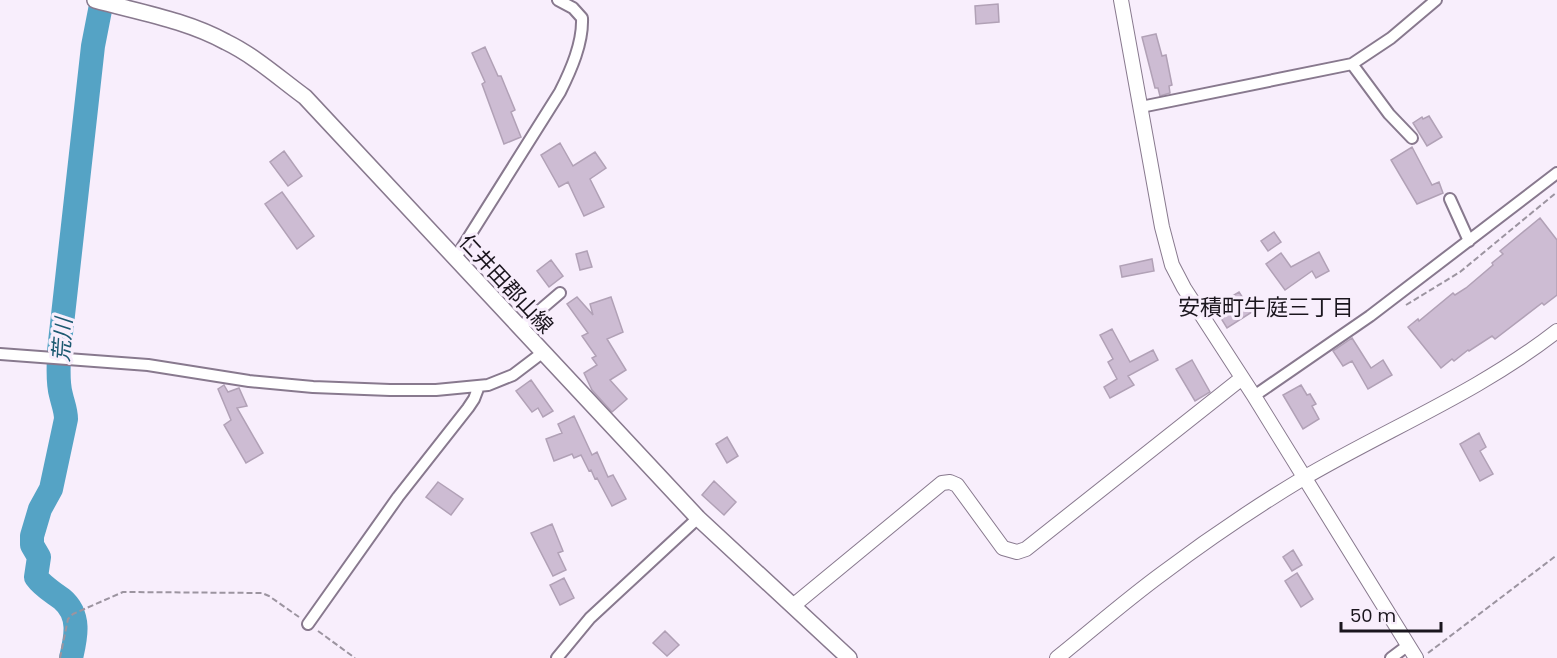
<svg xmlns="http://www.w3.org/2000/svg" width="1557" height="658" font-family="Poppins,'Noto Sans JP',sans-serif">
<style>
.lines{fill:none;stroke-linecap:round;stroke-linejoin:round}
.river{stroke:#55a3c5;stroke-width:24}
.building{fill:#cdbcd3;stroke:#b1a1b6;stroke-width:1.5}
.minor-casing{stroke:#88798e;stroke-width:14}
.tertiary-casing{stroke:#88798e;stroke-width:16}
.secondary-casing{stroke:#88798e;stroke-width:18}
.path{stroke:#9c94a0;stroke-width:2;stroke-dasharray:6 3;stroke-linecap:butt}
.minor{stroke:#fff;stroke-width:10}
.tertiary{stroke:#fff;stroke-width:14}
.secondary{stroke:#fff;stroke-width:15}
.labels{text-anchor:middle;stroke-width:6;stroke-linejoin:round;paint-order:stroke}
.street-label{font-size:21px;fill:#1b161e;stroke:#f8eefc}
.neighbourhood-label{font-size:22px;fill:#1b161e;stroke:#f8eefc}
.water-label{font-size:22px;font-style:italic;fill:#1c5971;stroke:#f8eefc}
</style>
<rect width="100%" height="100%" fill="#f8eefc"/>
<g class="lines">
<path class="river" d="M71,658c5,-21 10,-43 -9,-59 -9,-7 -19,-12 -26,-22l3,-20 -7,-12v-9l8,-27 11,-20 15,-70c0,-9 -3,-15 -5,-24 -4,-14 -2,-29 -2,-44l34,-305 9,-46"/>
</g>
<path class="building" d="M998,4l1,18 -23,2 -1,-18z
M1156,34l6,22 4,-1 6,30 -3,1 1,7 -10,3 -2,-8h-3l-13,-51z
M485,47l13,29h3l14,34 -4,2 10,25 -17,7 -22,-60 3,-2 -13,-29z
M1429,116l13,21 -15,9 -14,-23 9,-6 1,2z
M560,143l13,23 22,-14 11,16 -16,11 14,28 -20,9 -16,-34 -9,5 -18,-32z
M1412,147l20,38 7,-3 4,11 -26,11 -26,-44z
M284,151l18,25 -14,10 -18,-24z
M282,192l32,44 -17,13 -32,-45z
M1540,218l17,22v55l-13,10 -2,-2 -47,36 -3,-3 -23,15 -1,-1 -14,11 -2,-2 -11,9 -33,-41 10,-8 1,2 34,-28 2,2 11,-7 27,-23 -1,-2 11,-9 -3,-3z
M1274,232l7,10 -13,9 -7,-10z
M587,251l5,16 -12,3 -4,-16z
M1319,252l10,19 -13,7 -4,-7 -27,19 -19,-26 15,-11 10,14z
M1152,259l2,12 -32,6 -2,-11z
M551,260l12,16 -14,11 -12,-16z
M1239,292l13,20 -25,16 -13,-21z
M577,297l16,18 -3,-11 21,-7 12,35 -16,7 19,31 -16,10 17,19 -15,13 -20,-22 -8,-17 13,-8 -5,-7 4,-2 -14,-20 6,-3 -21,-29z
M1112,329l18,33 23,-12 5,10 -30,16 6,9 -24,13 -6,-11 13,-8 -9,-17 5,-3 -13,-24z
M1352,338l19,30 12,-8 9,15 -24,14 -16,-28 -9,5 -10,-15z
M1192,360l18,32 -15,9 -19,-32z
M531,380l22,31 -10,6 -5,-9 -6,4 -16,-21z
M224,385l4,7 11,-4 8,18 -10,2 26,45 -17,10 -22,-38 7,-5 -13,-31z
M1301,385l6,10 3,-1 6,10 -4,2 7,13 -16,10 -20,-34z
M574,416l18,39 5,-3 11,25 5,-2 13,24 -14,7 -15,-28 -2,1 -4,-9 -2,1 -8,-16 -7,3 -2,-4 -18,7 -8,-22 16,-6 -4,-9z
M1479,433l7,14 -6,4 13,23 -13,7 -20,-37z
M727,437l11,19 -11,7 -11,-19z
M714,481l22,21 -12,13 -22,-20z
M438,482l25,17 -12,16 -25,-18z
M552,524l11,27 -5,2 8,17 -13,6 -22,-43z
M1293,550l9,15 -10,6 -9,-14z
M1297,573l16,26 -12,8 -16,-26z
M564,578l10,20 -14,7 -10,-20z
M665,631l14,14 -12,11 -14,-13z"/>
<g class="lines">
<g class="minor-casing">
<path id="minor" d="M1352,64l37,50 23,24
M1141,107l211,-43 39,-26 45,-38
M1450,199l19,42
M455,259l105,-167c11,-22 23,-49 22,-74l-9,-10 -15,-8
M519,328l41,-35
M0,354l148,11 101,16 64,6 77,3h46l52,-5 25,-10 29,-22
M1254,396l116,-80 187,-143
M308,624l90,-127 70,-89 6,-9 5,-13
M557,658l33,-40 108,-100
M1391,658l16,-12"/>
</g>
<g class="tertiary-casing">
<path id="tertiary" d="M1121,0l41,227 10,38 12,23 70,108 162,262
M794,605l148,-122 8,-1 7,3 46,63 14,4 9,-3 216,-171
M1057,658c35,-28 69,-58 106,-85 45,-34 91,-65 139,-94 85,-50 177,-87 255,-148"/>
</g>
<g class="secondary-casing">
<path id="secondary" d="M95,0c43,12 91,20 131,42 29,14 53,36 79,55l393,421 151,140"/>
</g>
<path class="path" d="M1406,305l54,-33 97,-80
M318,631l37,27
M1428,653l129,-98
M60,658l8,-39 5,-5 50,-22 139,1 7,3 30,21"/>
<use href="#minor" class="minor"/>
<use href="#tertiary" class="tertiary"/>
<use href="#secondary" class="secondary"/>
</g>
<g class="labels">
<g class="street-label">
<text transform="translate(506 284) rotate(47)" y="7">仁井田郡山線</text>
</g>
<g class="neighbourhood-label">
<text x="1266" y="315">安積町牛庭三丁目</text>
</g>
<g class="water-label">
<text transform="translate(62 340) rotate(-86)" y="8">荒川</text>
</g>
</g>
<path d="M1341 622v9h100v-9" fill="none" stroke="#1b161e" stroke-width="3"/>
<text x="1350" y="622" font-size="18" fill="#1b161e" stroke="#f8eefc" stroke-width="4.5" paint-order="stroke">50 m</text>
</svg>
